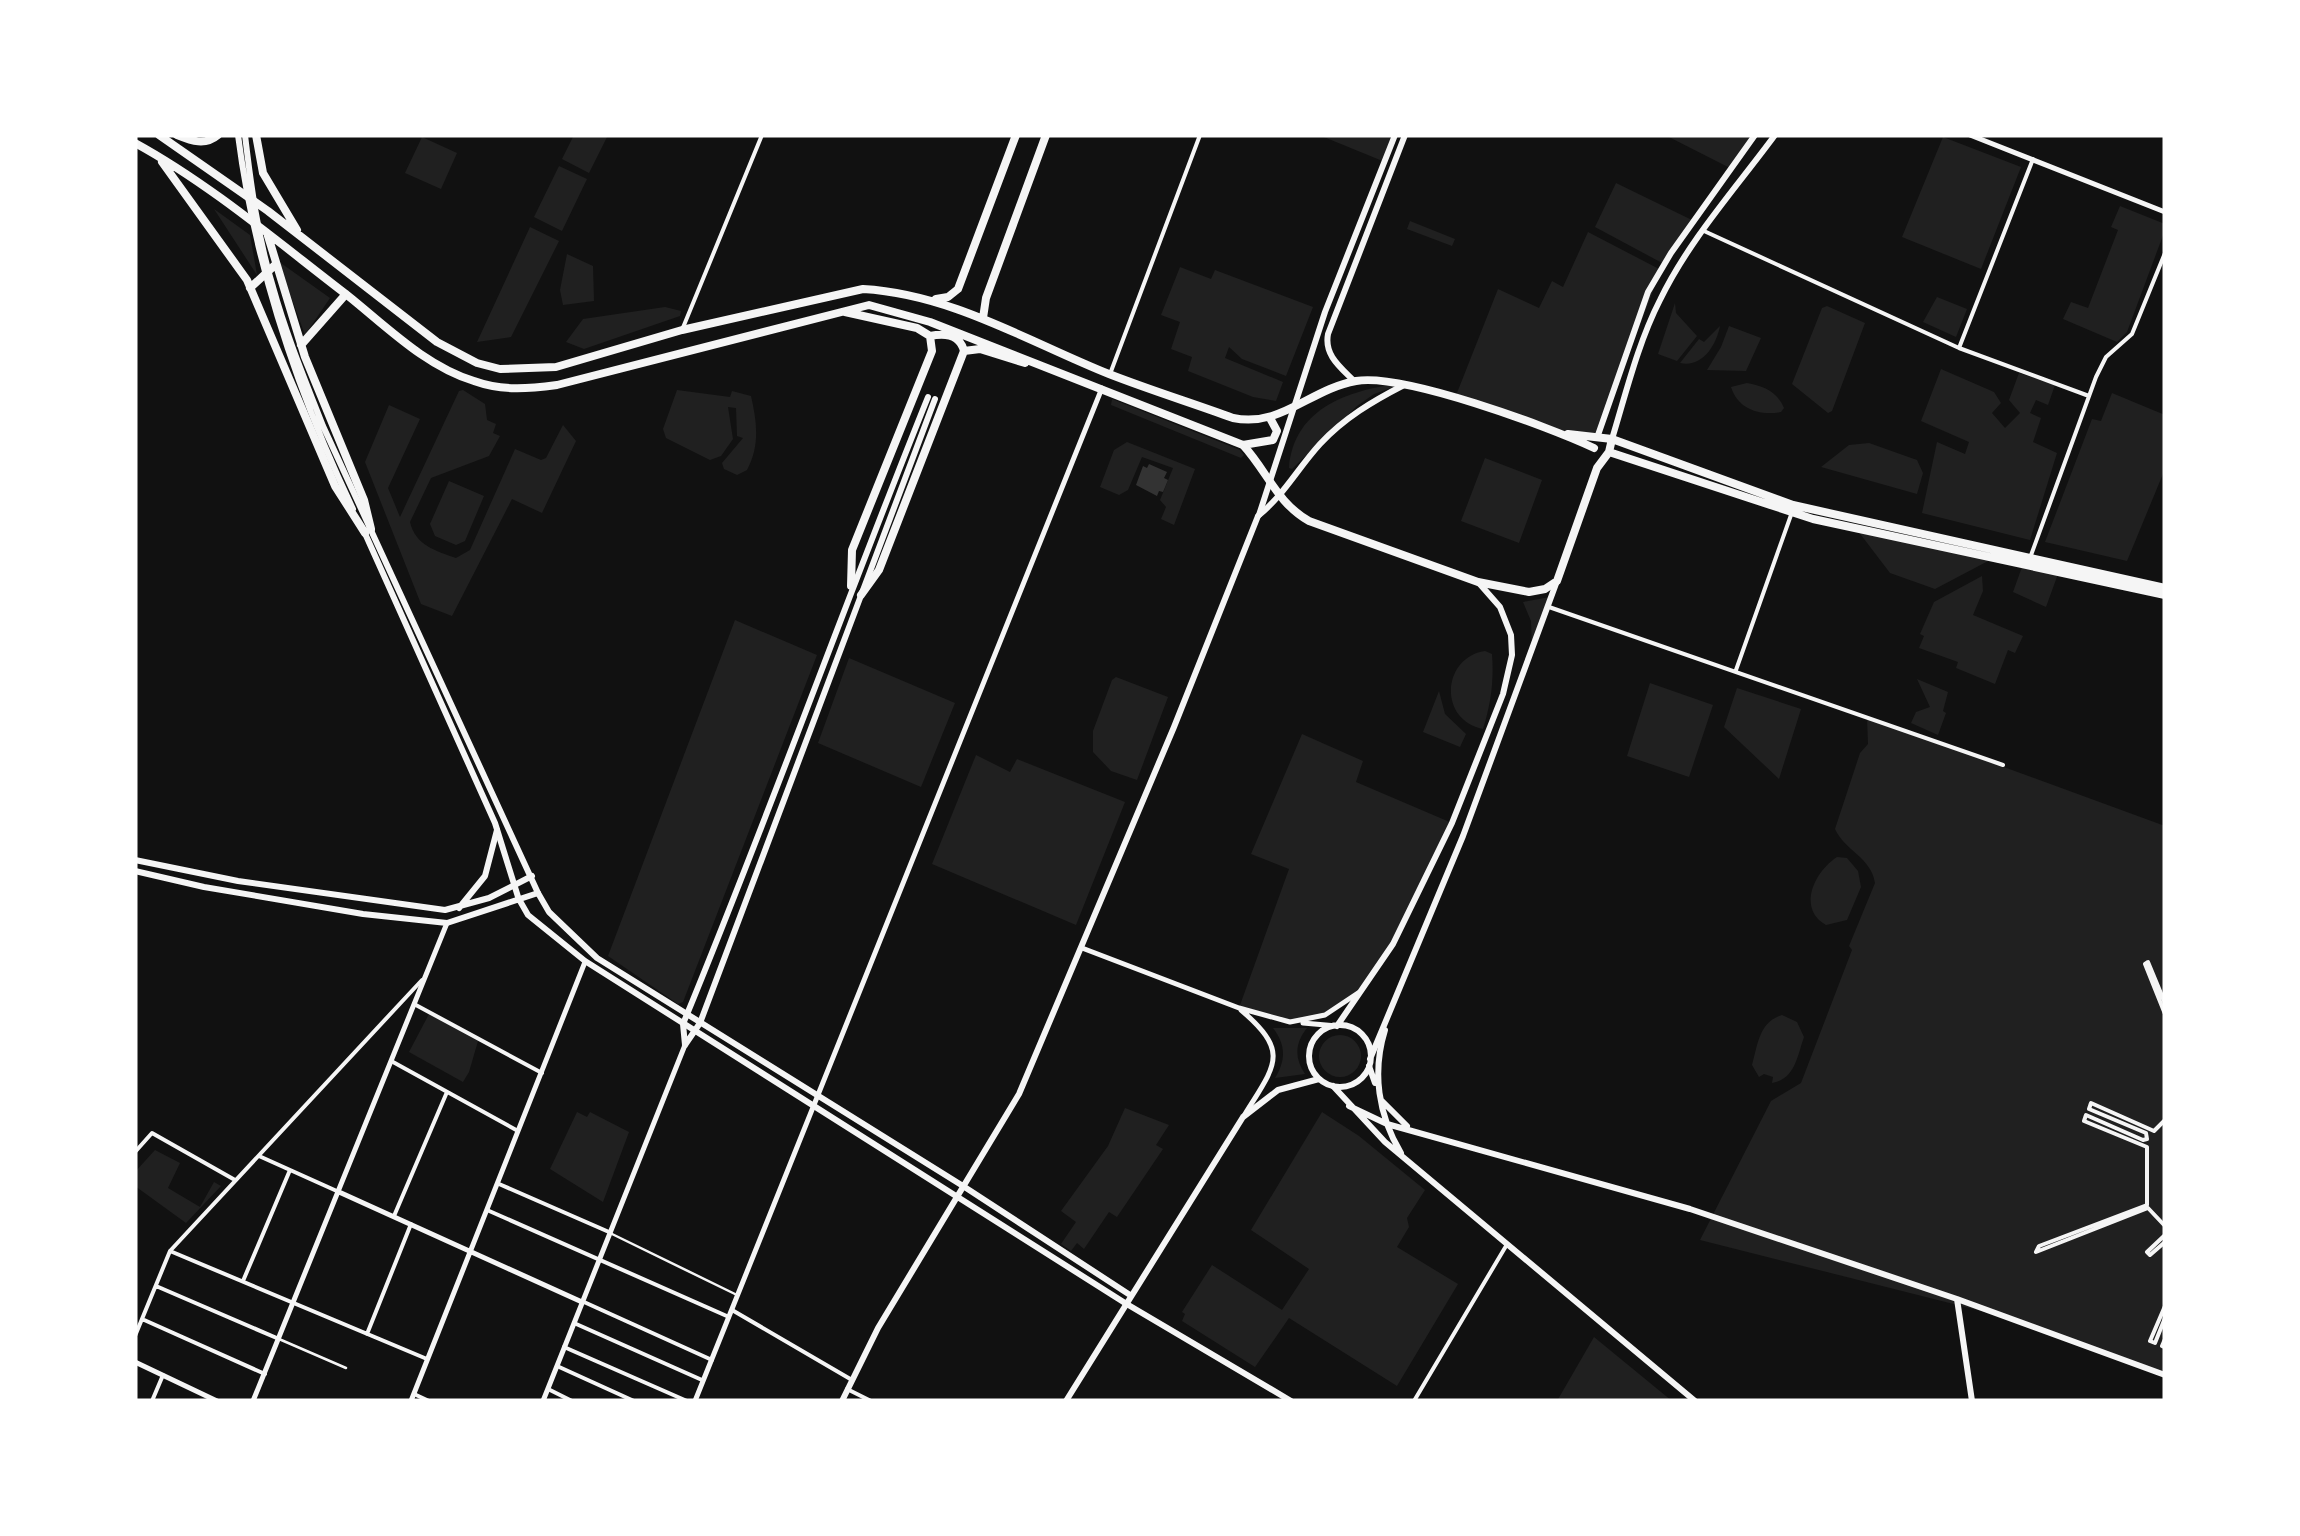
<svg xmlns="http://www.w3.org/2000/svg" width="2300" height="1536" font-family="'Source Sans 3',sans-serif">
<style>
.green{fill:#202020}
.water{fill:#333}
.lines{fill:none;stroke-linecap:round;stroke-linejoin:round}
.service{stroke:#f5f5f5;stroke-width:2.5}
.pedestrian{stroke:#f5f5f5;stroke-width:4}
.minor{stroke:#f5f5f5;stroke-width:4}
.tertiary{stroke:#f5f5f5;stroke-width:5}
.secondary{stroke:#f5f5f5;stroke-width:6}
.primary{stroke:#f5f5f5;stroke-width:6}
.trunk{stroke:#f5f5f5;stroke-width:8}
</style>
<rect width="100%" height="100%" fill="#111"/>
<path class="green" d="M574,135h34l-19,38 -27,-14z
M1319,135h76l-10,27z
M1665,135h89l-24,33z
M422,137l35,16 -16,36 -36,-16z
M1943,137l78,30 -40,102 -79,-32z
M559,166l28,13 -25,52 -28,-14z
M1616,183l78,38 -30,43 -69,-37z
M2120,206l45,18v6l-38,102 -10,10 -54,-23 8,-17 17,6 30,-78 -7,-3z
M214,209l36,26 7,40z
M1410,221l45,18 -3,7 -45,-17z
M530,227l29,14 -48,96 -34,5z
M1588,232l73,38 -63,165 -35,-2 -108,-35 43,-109 41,19 13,-27 11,6z
M567,254l26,12 1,35 -31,4 -3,-15z
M278,261l52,37 -25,37z
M1180,267l31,12 4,-9 98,37 -27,69 -44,-17 -13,-12 -4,11 58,24 -7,19 -23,-4 -65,-26 4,-14 -21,-8 9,-27 -19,-7z
M1937,297l30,12 -11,28 -33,-15z
M1675,303l1,10 21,23 -20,25 -19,-7z
M1827,306l38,17 -33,88 -4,2 -36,-29 30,-76z
M665,307l16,4 -1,5 -96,33 -18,-7 17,-23z
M1720,326c-4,20 -18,42 -40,37l19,-24 5,3z
M1729,326l32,12 -15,33 -39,-1 14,-23z
M1941,369l53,23 7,11 -9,10 13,15 15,-15 -11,-13 10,-27 36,12 -7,20 -12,-5 -6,13 11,5 -8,24 24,11 -27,87 -108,-27 15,-71 28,12 4,-12 -48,-21z
M1405,383l-31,11 -17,12 -65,63 -3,-1c5,-62 63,-79 116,-85z
M1747,383c16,3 30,8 37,25l-3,4c-22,4 -43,-3 -50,-25z
M463,390l22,14 2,16 9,4 -3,9 7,3 -11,20 -58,22 -21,44c5,23 26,29 46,36l14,-8 45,-101 26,11 5,-2 17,-33 13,16 -34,72 -30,-14 -60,117 -31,-12 -56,-142 24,-57 31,14 -32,69 12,29 59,-126z
M677,390l53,7 2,-6 19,5c6,26 9,50 -4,74l-10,5 -13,-6 -2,-6 21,-25 -6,-2 -1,-28 -8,-1 5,32 -12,17 -11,4 -44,-22 -3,-9z
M2112,393l53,22v54l-38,92 -82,-19 47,-123 9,2z
M1112,399l128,51 4,5 -3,3 -130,-53z
M1127,442l68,27 -21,56 -13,-6 5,-12 -6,-7 13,-32 -31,-11 -14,33 -9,5 -19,-8 14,-37z
M1869,443l48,17 6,13 -6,21 -96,-27 28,-22z
M1485,458l57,22 -23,63 -58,-22z
M449,481l35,15 -19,45 -9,4 -21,-9 -5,-12z
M1858,531l132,29 -55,29 -45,-16z
M2022,567l36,7 -12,33 -33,-15z
M1982,576l1,15 -10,24 50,21 -8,17 -7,-3 -13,34 -39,-16 2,-6 -39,-14 5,-12 -4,-2 14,-32z
M1550,597l-18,52 -1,-28 -8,-19z
M735,620l82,35 -134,347 -5,2 -70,-48z
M1485,651l7,3c2,27 -1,49 -9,75 -46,-10 -40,-72 2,-78z
M849,658l106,45 -34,84 -103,-44z
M1116,677l52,20 -31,83 -26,-9 -18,-19v-21l19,-51z
M1917,679l31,13 -5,19 3,2 -8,22 -27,-12 5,-11 14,-5z
M1650,683l63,22 -24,72 -62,-21z
M1737,688l64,21 -22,70 -55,-52z
M1439,691l6,23 21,20 -6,13 -37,-15z
M1867,717l298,109v547l-152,-54 -313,-79 71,-139 30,-18 51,-133 -3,-4 26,-63c-4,-26 -30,-32 -40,-54l25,-76 8,-9z
M1302,734l61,27 -7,21 96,41 -59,121 -27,42 -41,29 -35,7 -51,-14 50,-139 -38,-15z
M976,755l34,17 7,-13 108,43 -49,123 -144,-61z
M1837,857l10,1 11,13 3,16 -14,33 -21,5c-29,-16 -12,-53 11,-68z
M429,1014l49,27 -9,31 -6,10 -54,-30z
M1782,1015l15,7 7,15c-7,20 -9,42 -32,46l1,-6 -9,-3 -5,3 -7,-12c6,-21 7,-43 30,-50z
M1273,1028h34c-12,15 -13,30 -2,46l-30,4c11,-18 11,-33 -2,-50z
M1319 1056a21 21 0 1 1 42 0a21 21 0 1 1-42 0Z
M1125,1108l44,17 -13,20 7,4 -46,68 -8,-5 -25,37 -7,-6 -6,8 -10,-7 15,-22 -15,-11 47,-65z
M577,1112l10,5 3,-5 39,20 -26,70 -53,-33z
M1322,1112l37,24 66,54 -18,28 2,9 -12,20 61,37 -61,102 -108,-68 -34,49 -73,-46 3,-7 -3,-2 30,-47 70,45 27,-41 -58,-39z
M155,1150l25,13 -12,25 32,19 14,-25 7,4 -35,37 -51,-37v-14z
M1594,1337l78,64h-115z"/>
<path class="water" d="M1149,464l18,8 -3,6 4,2 -5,12 -4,-1 -2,5 -21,-11 7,-19 4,2z"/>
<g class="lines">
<path class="service" d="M610,1233l127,62
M279,1339l67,29"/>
<path class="pedestrian" d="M2165,1003l-17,-41 -3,2 20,50
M2165,1120l-11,11 -63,-28 -2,6 57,24 1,6 -4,1 -57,-25 -2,6 63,26v58l-108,41 -3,6 112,-44 17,18
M2165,1235l-18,17 3,3 15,-13
M2165,1339l-3,7 3,1
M2150,1341l15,-35
M2150,1341l5,2 10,-25"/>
<path class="minor" d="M1704,231l255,117 130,48
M682,330l80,-195
M1959,348l74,-189
M1110,374l90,-239
M2030,558l66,-181 10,-20 26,-23 33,-81
M1549,607l454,158
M1736,670l55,-155
M414,1004l128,69
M393,1062l125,69
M135,1152l17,-19 83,47
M259,1156l80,36
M499,1184l110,48
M487,1210l242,107
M394,1216l53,-124
M170,1251l257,108
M243,1281l47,-111
M156,1286l123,53
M584,1302l128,58
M732,1310l120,70
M142,1319l123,55
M574,1323l128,57
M367,1334l44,-110
M135,1336l35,-85 252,-271
M564,1347l123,54
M557,1366l77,35
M847,1389l24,12
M550,1390l22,11
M414,1394l15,7
M152,1401l11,-26
M1414,1401l92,-155"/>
<path class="tertiary" d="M1970,135l195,77
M1082,948l157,60 51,14 35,-7 33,-22
M1241,1010c49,42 35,54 4,104
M1303,1023l34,3
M339,1192l243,110
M135,1362l82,39
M253,1401l194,-478
M411,1401l174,-439
M543,1401l142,-356
M695,1401l407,-1013"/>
<path class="secondary" d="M238,135c17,132 58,254 115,374
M245,135c6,51 13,103 28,152 13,47 32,93 50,139l215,467
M1354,381c-14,-14 -30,-26 -26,-47l77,-199
M1259,515l66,-203 70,-177
M363,529l132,294 24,77
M1385,1030c-13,42 -7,85 16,123
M685,1045l-2,-21c86,-208 161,-419 245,-627
M685,1045l15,-22 235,-624
M1369,1066l6,17
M1333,1086l52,56 310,259
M1381,1100l26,26
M1349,1106l38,18 303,85 267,90 208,76
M1957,1299l15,102
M1125,1303l166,98"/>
<path class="primary" d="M1598,435l50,-143 23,-39 84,-118
M1612,439c14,-46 26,-96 48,-139 29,-60 76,-112 115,-165
M1258,516c26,-21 40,-48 62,-72 24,-26 53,-43 84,-59
M135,860l103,21 207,29 44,-12 43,-22
M135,871l69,16 159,27 84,9 91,-30 11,19 48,46 366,228 167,109
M520,901l8,14 57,46 540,342
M459,908l26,-32 12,-46
M1309 1056a31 31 0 1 1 62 0a31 31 0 1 1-62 0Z
M1337,1026l56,-82 59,-121 51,-129 9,-39 -1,-20 -11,-28 -22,-25
M1370,1059l93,-223 94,-255
M842,1401l36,-73 141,-234 155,-367 84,-211
M1066,1401l177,-284 35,-27 41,-11"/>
<path class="trunk" d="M159,135l109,76 169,131 40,21 23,6 56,-2 126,-37 181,-41c88,5 166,53 246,85 41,16 83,29 124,44 48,10 77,-29 123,-37 47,-8 191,45 238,67
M177,135c15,6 28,11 41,0
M256,135l7,38 34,57
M135,143c75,41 144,100 212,152 39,31 78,71 127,86 28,10 53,8 83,4l312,-80 61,17 313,123c24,26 34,58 66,76l169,61 51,10 16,-3 12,-8 40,-113 12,-16 3,-13
M162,162l85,118 88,206 30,47
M268,236l37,121 59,143 7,29
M250,288l25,-23
M936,299l12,-2 10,-8 58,-154
M845,312l72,16 13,8 2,15 -80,199 -1,36
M983,318l3,-20 60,-163
M930,336c14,-3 30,-2 34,15
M301,345l45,-51
M1568,434l44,5 181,66 372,83
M1243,445l30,-5 4,-9 -7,-13
M1609,452l204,67 352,76
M861,595l18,-25 85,-219 16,-2 45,14"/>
</g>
<rect width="2300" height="1536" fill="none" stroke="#ffffff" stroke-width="275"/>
</svg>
